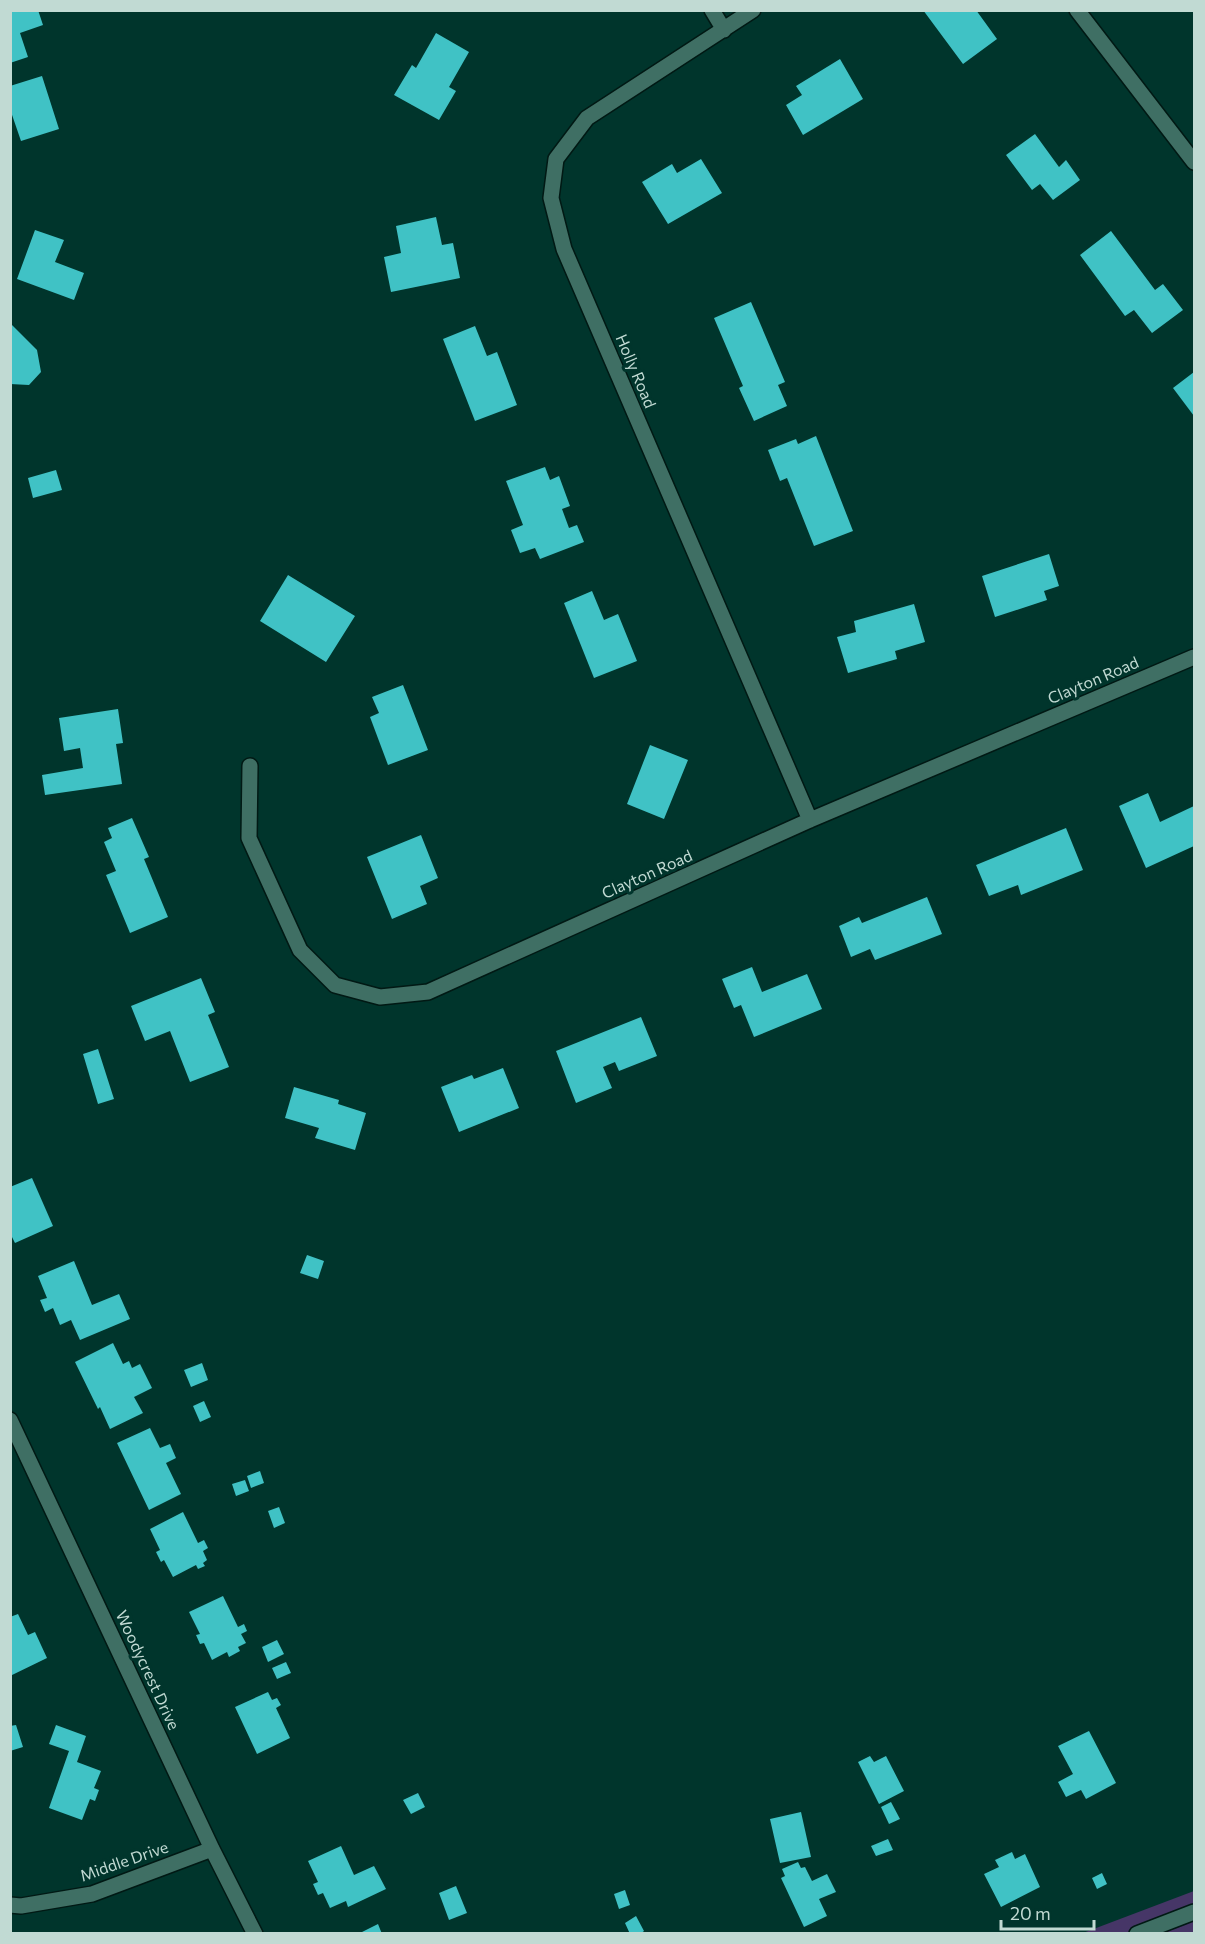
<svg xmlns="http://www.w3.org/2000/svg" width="1205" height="1944" font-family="Commissioner,sans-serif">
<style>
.green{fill:#463667}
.building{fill:#40c2c5}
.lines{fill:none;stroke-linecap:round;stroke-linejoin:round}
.minor-casing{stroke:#011914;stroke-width:18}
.minor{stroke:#3f6f64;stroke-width:15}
.labels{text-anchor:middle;stroke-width:6;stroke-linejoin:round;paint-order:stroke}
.street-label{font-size:16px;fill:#c1dad3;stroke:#00352c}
</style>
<rect width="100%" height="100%" fill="#00352c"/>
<path class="green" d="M1194,1891v42h-111z"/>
<path class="building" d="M10,10h28l5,15 -23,8 8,24 -18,6z
M923,10h53l21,29 -34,25z
M436,33l33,19 -20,35 7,4 -17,29 -45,-25 18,-30 4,3z
M840,59l23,40 -60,36 -17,-30 16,-10 -6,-9z
M42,76l17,53 -38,12 -11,-32v-23z
M1035,134l24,33 7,-7 14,20 -27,20 -13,-16 -8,6 -26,-35z
M701,159l21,34 -54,31 -26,-42 30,-18 5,9z
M436,217l6,28 11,-2 7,35 -69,14 -7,-35 17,-4 -5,-27z
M35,230l29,10 -9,22 29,11 -10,27 -57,-21z
M1111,231l44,59 8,-6 20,26 -31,23 -18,-23 -9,6 -45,-61z
M751,302l34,80 -7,3 9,21 -33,15 -15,-33 4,-2 -29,-68z
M10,323l27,27 4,22 -12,13 -19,-1z
M475,326l12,30 10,-4 20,53 -42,16 -32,-82z
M1194,372v44l-21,-28z
M816,436l37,95 -39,15 -27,-68 -7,3 -12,-31 28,-11 2,5z
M545,467l5,13 9,-4 11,30 -8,3 7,19 8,-3 7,17 -44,17 -5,-11 -15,5 -9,-23 12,-5 -17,-44z
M56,470l6,20 -29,8 -5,-20z
M1049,554l10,32 -15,5 3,9 -52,17 -13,-41z
M288,575l67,41 -29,46 -66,-41z
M592,591l12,29 14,-6 19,47 -43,17 -30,-75z
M914,604l11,38 -30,9 2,8 -49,14 -11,-36 19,-5 -2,-11z
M403,685l25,65 -40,15 -18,-48 9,-4 -7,-16z
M118,709l5,34 -7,1 6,40 -77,11 -3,-20 41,-7 -3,-20 -16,3 -5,-33z
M650,745l38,15 -24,59 -37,-15z
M1148,793l12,29 34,-16v40l-48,22 -27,-62z
M132,818l17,39 -5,2 24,58 -38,16 -24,-58 10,-4 -12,-29 8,-4 -4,-10z
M1066,828l17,42 -62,25 -3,-10 -29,11 -13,-31z
M421,835l17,43 -18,8 7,18 -35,15 -25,-62z
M927,897l15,37 -67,26 -5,-11 -19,8 -12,-31 20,-9 3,6z
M752,967l10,25 45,-18 15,35 -68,28 -13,-32 -7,3 -12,-29z
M201,978l14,34 -7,3 21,52 -39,15 -20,-51 -25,10 -14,-35z
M641,1017l16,39 -38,15 -4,-9 -12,5 9,21 -36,15 -20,-52z
M98,1049l16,50 -16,5 -15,-50z
M503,1068l16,40 -60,24 -18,-45 31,-12 2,4z
M294,1087l45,13 -1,4 28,9 -11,37 -40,-12 4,-10 -34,-10z
M32,1178l21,48 -38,17 -5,-10v-46z
M307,1255l17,6 -6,18 -18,-6z
M74,1261l18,44 27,-11 11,25 -50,21 -9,-20 -11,5 -7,-17 -8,4 -5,-12 7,-2 -9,-22z
M113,1343l10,21 6,-3 3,7 8,-4 12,24 -18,9 9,16 -33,16 -10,-22 -2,2 -23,-47z
M202,1363l6,17 -17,7 -7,-17z
M204,1401l7,16 -11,5 -7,-16z
M150,1428l10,20 10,-4 6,14 -10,5 15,31 -32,16 -32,-67z
M260,1471l4,12 -13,5 -4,-12z
M245,1480l4,11 -13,5 -4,-12z
M279,1507l6,16 -11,5 -6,-17z
M183,1512l15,31 6,-3 4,8 -5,3 4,9 -4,3 2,3 -7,3 -2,-4 -23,12 -9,-17 -3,2 -5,-10 4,-2 -10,-21z
M223,1596l15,31 6,-3 3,7 -6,3 5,9 -8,4 2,4 -11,6 -2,-5 -15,8 -8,-17 -4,1 -4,-9 4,-1 -11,-22z
M18,1614l10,21 7,-3 12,26 -37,18v-59z
M277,1640l7,14 -16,8 -6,-15z
M286,1662l5,11 -14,6 -5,-11z
M268,1692l4,8 5,-2 4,7 -5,3 14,30 -33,16 -22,-47z
M16,1725l7,22 -13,4v-25z
M56,1725l30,11 -9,26 24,9 -7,17 5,2 -4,11 -5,-2 -8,21 -33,-12 20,-57 -20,-7z
M1089,1731l27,52 -30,16 -5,-9 -15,7 -8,-15 15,-8 -15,-28z
M870,1756l4,6 12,-6 18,35 -25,13 -21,-42z
M418,1793l7,14 -14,7 -8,-14z
M891,1802l9,17 -11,5 -8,-17z
M801,1812l10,45 -31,6 -10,-44z
M888,1839l5,11 -17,6 -5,-10z
M341,1846l13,29 20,-9 12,23 -38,18 -2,-6 -16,7 -7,-15 -5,2 -5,-11 5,-2 -10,-21z
M1012,1852l3,7 10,-5 15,33 -39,20 -17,-33 15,-7 -4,-7z
M798,1862l3,6 4,-1 7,14 15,-7 9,18 -17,7 8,17 -23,11 -23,-49 4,-2 -3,-7z
M1102,1873l5,11 -10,5 -5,-11z
M456,1886l11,27 -18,7 -10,-27z
M625,1890l5,15 -11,4 -5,-15z
M636,1916l8,15 -4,3h-10l-5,-11z
M378,1924l4,10h-24z"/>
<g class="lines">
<g class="minor-casing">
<path id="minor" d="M712,10l12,20
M753,10l-166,108 -31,41 -5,39 13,51 246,571
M1077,10l117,152
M250,766l-1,72 51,112 35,35 45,12 48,-5 382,-172 384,-163
M10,1420l202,429 43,85
M10,1905l11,1 71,-12 120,-45
M1137,1934l57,-22"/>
</g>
<use href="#minor" class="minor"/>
</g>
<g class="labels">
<g class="street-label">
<text transform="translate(636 371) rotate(67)" y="6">Holly Road</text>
<text transform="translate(1093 680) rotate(-23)" y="6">Clayton Road</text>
<text transform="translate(647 874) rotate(-24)" y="6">Clayton Road</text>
<text transform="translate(148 1670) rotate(65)" y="6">Woodycrest Drive</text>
<text transform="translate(124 1861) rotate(-19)" y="6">Middle Drive</text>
</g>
</g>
<rect width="1205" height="1944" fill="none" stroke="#c1dad3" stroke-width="24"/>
<path d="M1001 1920v9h93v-9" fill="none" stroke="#c1dad3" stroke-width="3"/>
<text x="1010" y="1920" font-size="18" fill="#c1dad3" stroke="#00352c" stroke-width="4.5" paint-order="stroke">20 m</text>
</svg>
